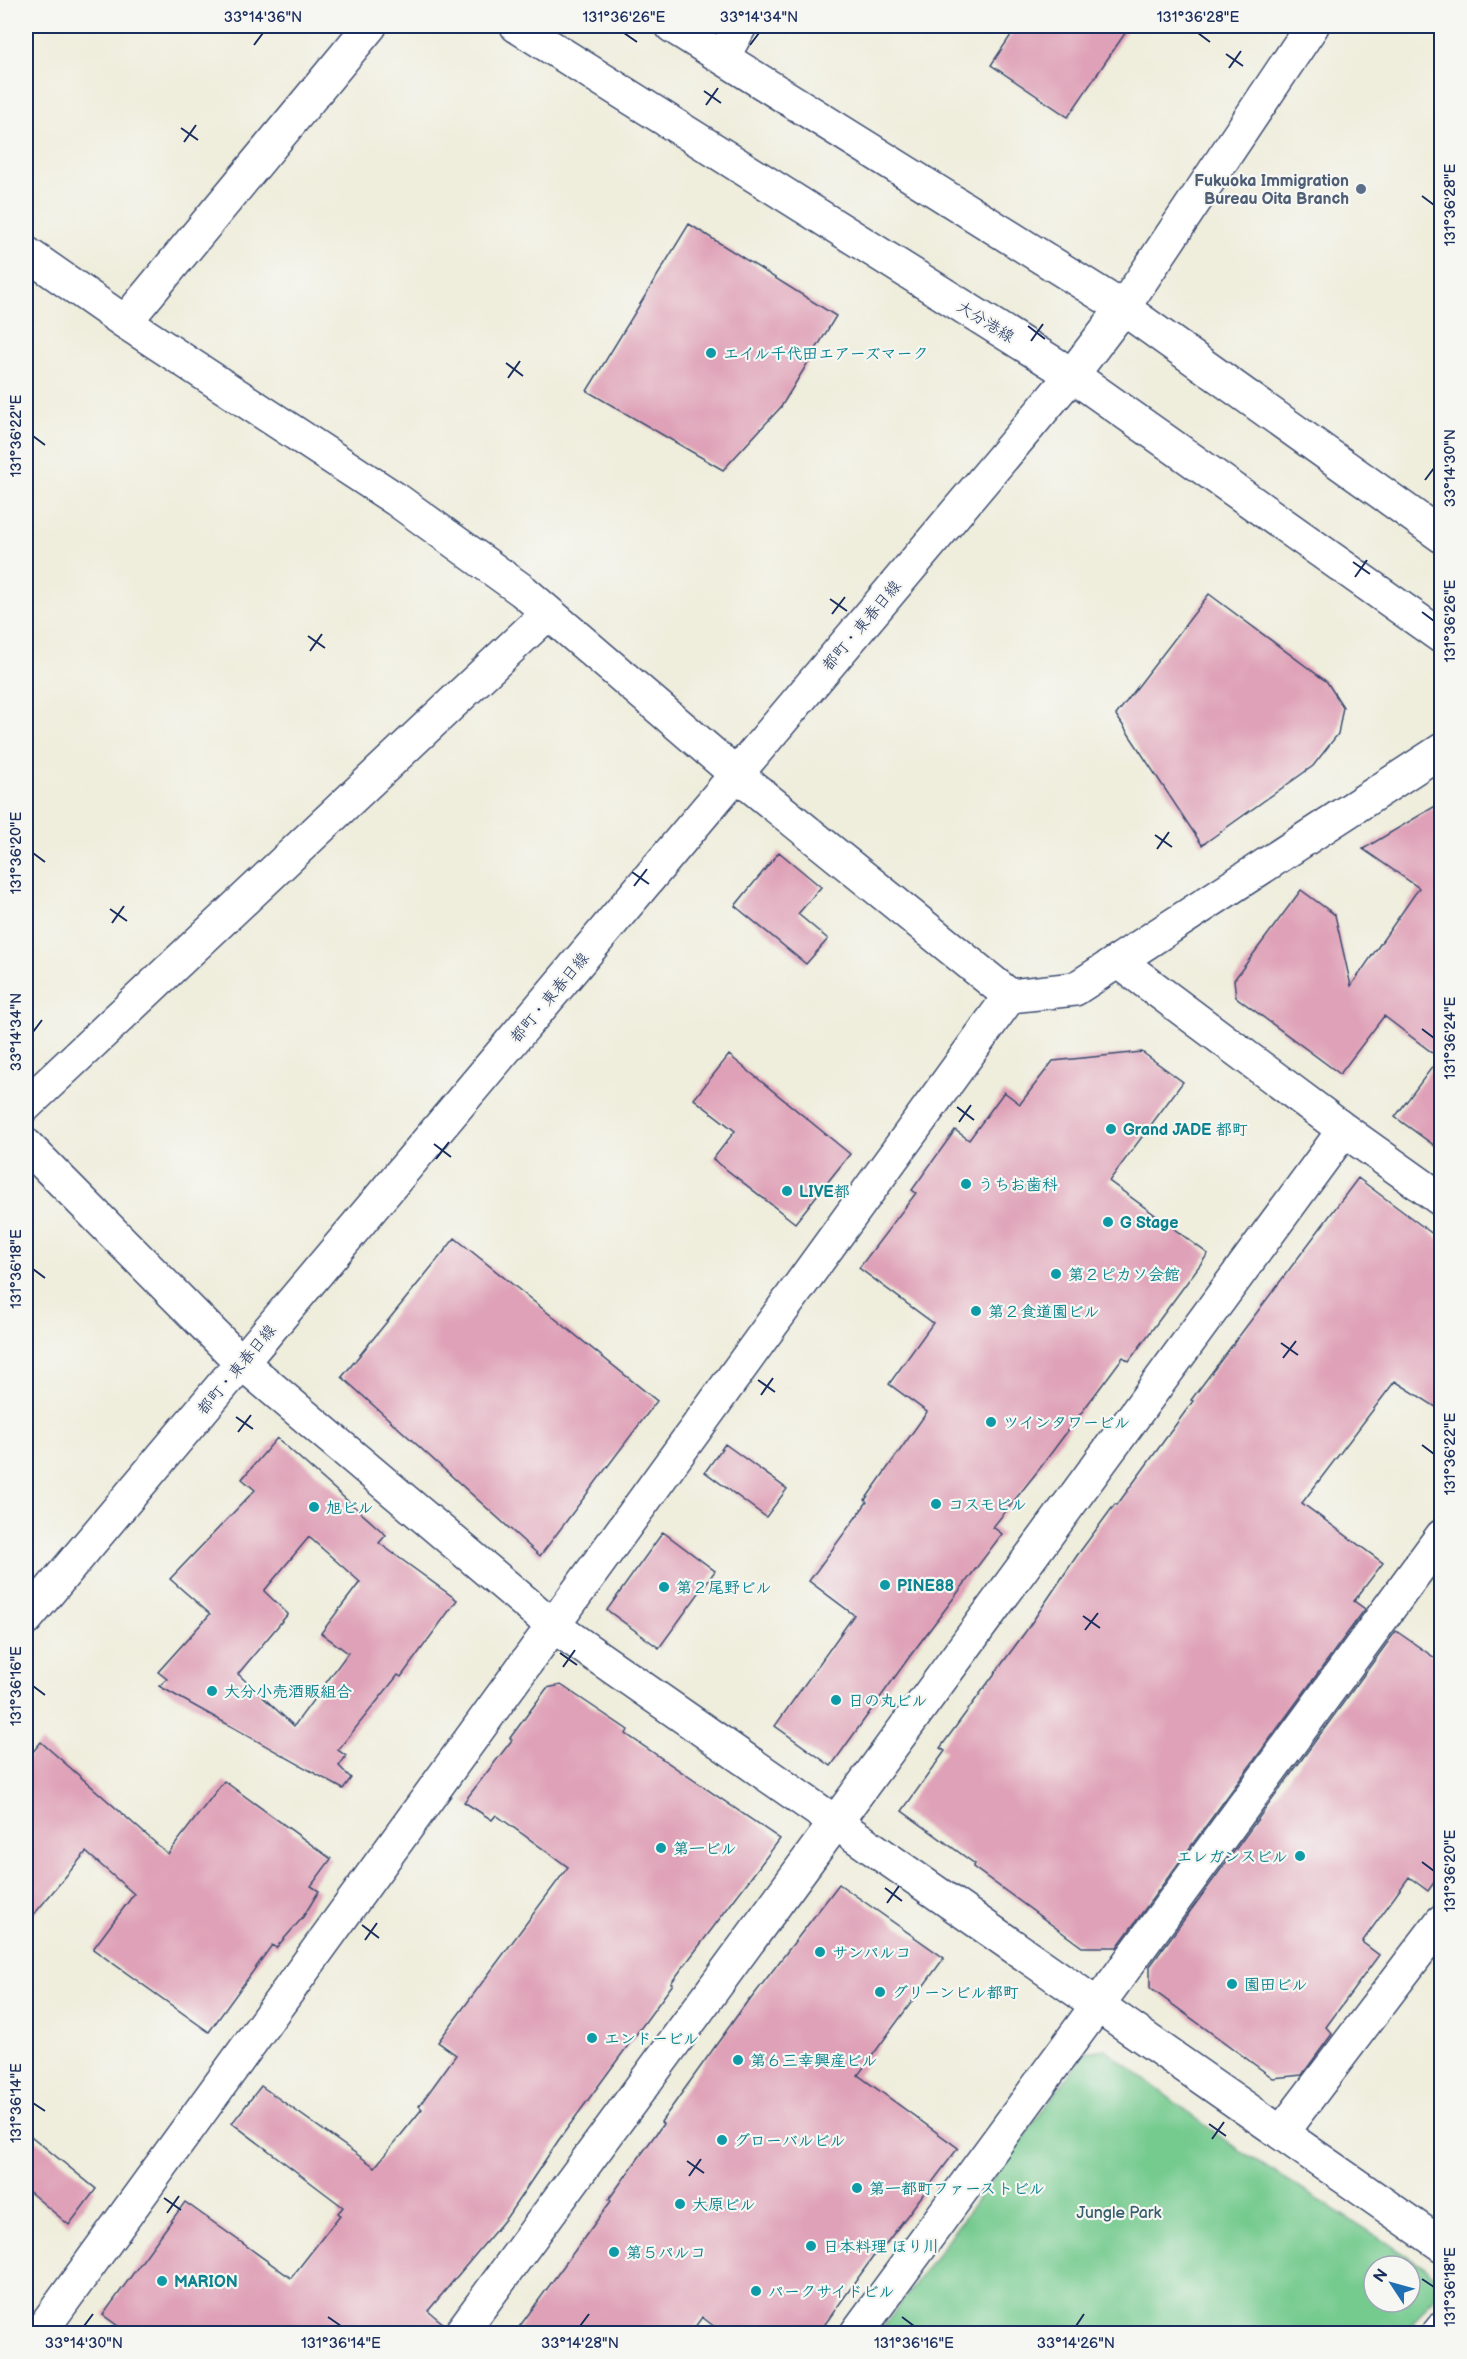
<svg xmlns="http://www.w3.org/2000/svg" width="1467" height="2359" font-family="'Balsamiq Sans','Klee One',sans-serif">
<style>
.green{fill:#75ca8e;stroke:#487c76;stroke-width:1.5;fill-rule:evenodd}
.building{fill:#dfa1b7;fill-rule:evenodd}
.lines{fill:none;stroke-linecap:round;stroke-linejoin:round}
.street-casing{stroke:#3b4c71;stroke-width:36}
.secondary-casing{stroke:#3b4c71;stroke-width:36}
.street{stroke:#fff;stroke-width:33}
.secondary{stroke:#fff;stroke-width:33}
.ticks{fill:none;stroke:#1b2f5e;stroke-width:2}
.service-dot{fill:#5c6f8a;stroke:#f6f6f2;stroke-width:2}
.culture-dot{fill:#0f9aa8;stroke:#f6f6f2;stroke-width:2}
.labels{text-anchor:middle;stroke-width:4.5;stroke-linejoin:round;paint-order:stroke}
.service-label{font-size:16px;font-weight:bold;fill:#4e5e75;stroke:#f6f6f2;text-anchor:end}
.street-label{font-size:16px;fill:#1b2f5e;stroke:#f6f6f2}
.culture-label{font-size:16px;font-weight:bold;fill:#0d838f;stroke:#f6f6f2;text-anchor:start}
.park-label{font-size:16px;fill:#365e6c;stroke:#f6f6f2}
.neatline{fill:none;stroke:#1b2f5e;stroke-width:2}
.ticks-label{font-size:15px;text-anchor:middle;fill:#1b2f5e}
</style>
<rect width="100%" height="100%" fill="#f6f6f2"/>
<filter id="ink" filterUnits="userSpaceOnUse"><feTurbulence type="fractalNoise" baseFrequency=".0167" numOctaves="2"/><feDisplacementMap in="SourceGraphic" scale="12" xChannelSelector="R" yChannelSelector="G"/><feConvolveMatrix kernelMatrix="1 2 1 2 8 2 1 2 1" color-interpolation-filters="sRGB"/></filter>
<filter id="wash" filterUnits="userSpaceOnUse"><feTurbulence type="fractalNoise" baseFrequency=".008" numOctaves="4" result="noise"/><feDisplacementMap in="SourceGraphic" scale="24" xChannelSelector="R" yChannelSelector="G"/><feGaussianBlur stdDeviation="1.35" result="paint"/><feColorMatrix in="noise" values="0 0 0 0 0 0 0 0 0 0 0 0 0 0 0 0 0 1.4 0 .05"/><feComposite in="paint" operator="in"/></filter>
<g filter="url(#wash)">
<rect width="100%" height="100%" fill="#efeddb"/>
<path class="green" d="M1105,2049l125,95 195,123 10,9 1,19 -30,38h-527l207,-281zM1374,2266h36v36h-36z"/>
<g id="blocks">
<path class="building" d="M1017,26h113l-62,91 -77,-52z
M689,224l147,92 -55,91 -58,63 -136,-79z
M1209,594l118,88 16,25 -5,27 -25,32 -111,79 -86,-130z
M1442,802v349l-47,-34 44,-59 -55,-42 -44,58 -104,-77 -2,-17 67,-90 34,25 16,71 68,-98 -56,-39z
M779,852l42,35 -23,27 30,25 -22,25 -71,-58z
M1142,1052l41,30 -74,99 99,73 -79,107 -6,-4 -86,115 -44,55 9,7 -92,122 -79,110 -56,-40 79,-111 -45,-34 58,-79 -2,-2 62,-88 -38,-28 44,-61 -74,-55 57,-75 -4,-3 43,-60 14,10 35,-48 16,12 33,-43z
M729,1055l121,99 -55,69 -82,-64 22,-28 -41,-32z
M1358,1178l84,63v170l-47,-30 -93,122 81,60 -29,38 11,8 -248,338h-35l-109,-80 2,-3 -73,-53 43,-60 -5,-3 86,-117 50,-74 39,-53 2,1 76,-104 -2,-1z
M455,1238l202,163 -117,155 -198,-179z
M277,1438l109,97 -7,8 78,57 -56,77 -3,-2 -60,75 8,6 -7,10 12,12 -8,11 -184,-103 8,-7 -9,-7 52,-58 -40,-35 85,-89 -13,-11zM309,1537l51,45 -39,51 27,20 -54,73 -56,-52 50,-60 -24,-23z
M725,1444l62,45 -21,28 -61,-45z
M663,1532l52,39 -56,77 -52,-38z
M1396,1631l46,32v208l-14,20 -19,-14 -47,65 17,13 -53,72 6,7 -30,41 -29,3 -123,-90v-22z
M561,1685l67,45 -2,4 154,105 -109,144 2,1 -115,157 -51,76 -79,94 16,13 -2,10h-313l-26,-19 82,-113 106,76 49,-63 -2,-2 5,-6 -111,-84 29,-37 114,81 47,-58 -3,-3 37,-51 -18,-13 130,-175 -72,-52 -4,5 -28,-18 48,-62 -2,-2 37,-50z
M41,1742l127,112 56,-73 107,78 -20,27 8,5 -16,26 -27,31 -4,-3 -63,87 -116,-83 41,-55 -48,-42 -60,72v-164z
M839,1884l105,74 -86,117 100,73 -73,97 -2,-2 -65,91h-94l-22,-17 -12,17h-176l97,-133 -2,-2 54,-75 -2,-2 88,-123 1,1z
M26,2132l70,57 -27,36 -43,-36z"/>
</g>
</g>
<g filter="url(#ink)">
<use href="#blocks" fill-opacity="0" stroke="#3b4c71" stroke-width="1.5"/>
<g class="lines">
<g class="street-casing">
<path id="street" d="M723,57l17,-31
M26,253l99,69 272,178 126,91 213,183 274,222 65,-7 367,-239
M125,322l245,-296
M1118,961l226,169 98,70
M26,1105l522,-492
M26,1145l215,217 311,263 890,620
M1281,2133l161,-212
M39,2334l971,-1338
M460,2334l884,-1204
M856,2334l586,-798
M1438,2334l4,-5"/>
</g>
<g class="secondary-casing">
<path id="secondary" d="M517,26l555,349 370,262
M672,26l451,282 319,228
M26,1619l1046,-1244 51,-67 189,-282"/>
</g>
<use href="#street" class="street"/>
<use href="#secondary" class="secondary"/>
</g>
</g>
<path class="ticks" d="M624,33l13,9M1198,33l12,9M254,45l9,-12M750,45l9,-12M1226,54l17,12M1229,68l12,-17M704,91l17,12M706,105l12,-17M181,128l17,12M184,142l12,-17M1422,196l12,9M1028,326l17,13M1031,341l12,-17M506,363l17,13M508,378l12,-17M33,436l12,9M1425,480l9,-12M1353,562l17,12M1355,577l12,-17M830,599l17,12M1422,612l12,9M832,614l13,-17M308,636l17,12M310,651l12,-17M1155,835l17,12M1157,849l12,-17M33,853l12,9M632,872l17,12M634,886l13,-17M110,909l17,12M112,923l12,-17M1422,1029l12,9M33,1032l9,-12M957,1107l17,13M959,1122l12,-17M434,1144l17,13M436,1159l13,-17M33,1269l12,9M1281,1343l17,12M1283,1358l13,-17M758,1380l17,12M761,1395l12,-17M236,1417l17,12M238,1432l13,-17M1422,1445l12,9M1083,1616l17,12M1085,1630l13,-17M560,1653l17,12M563,1667l12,-17M33,1686l12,9M1422,1862l12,9M885,1888l17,13M887,1903l12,-17M362,1925l17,13M365,1940l12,-17M33,2103l12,8M1209,2124l17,12M1212,2139l12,-17M687,2161l17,12M689,2176l12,-17M164,2198l17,12M167,2213l12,-17M1422,2279l12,8M328,2317l13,9M902,2317l12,9M84,2326l9,-12M580,2326l9,-12M1076,2326l8,-12"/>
<circle class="service-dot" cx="1361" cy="189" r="6"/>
<g class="culture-dot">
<circle cx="711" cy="353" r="6"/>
<circle cx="1111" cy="1129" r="6"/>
<circle cx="966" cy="1184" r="6"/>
<circle cx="787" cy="1191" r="6"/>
<circle cx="1108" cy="1222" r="6"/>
<circle cx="1056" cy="1274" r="6"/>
<circle cx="976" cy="1311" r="6"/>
<circle cx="991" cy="1422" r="6"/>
<circle cx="936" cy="1504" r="6"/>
<circle cx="314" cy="1507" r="6"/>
<circle cx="885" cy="1585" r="6"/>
<circle cx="664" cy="1587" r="6"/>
<circle cx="212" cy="1691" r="6"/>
<circle cx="836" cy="1700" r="6"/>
<circle cx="661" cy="1848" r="6"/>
<circle cx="1300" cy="1856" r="6"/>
<circle cx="820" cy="1952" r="6"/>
<circle cx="1232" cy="1984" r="6"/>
<circle cx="880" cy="1992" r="6"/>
<circle cx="592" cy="2038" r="6"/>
<circle cx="738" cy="2060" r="6"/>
<circle cx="722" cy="2140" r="6"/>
<circle cx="857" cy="2188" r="6"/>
<circle cx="680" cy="2204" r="6"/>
<circle cx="811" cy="2246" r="6"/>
<circle cx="614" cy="2252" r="6"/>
<circle cx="162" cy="2281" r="6"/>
<circle cx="756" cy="2291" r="6"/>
</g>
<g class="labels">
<g class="service-label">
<text x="1349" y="186">Fukuoka Immigration<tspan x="1349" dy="18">Bureau Oita Branch</tspan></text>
</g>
<g class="street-label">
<text transform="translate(986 321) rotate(32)" y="6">大分港線</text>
<text transform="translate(861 625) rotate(-50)" y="6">都町・東春日線</text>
<text transform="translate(549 997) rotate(-50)" y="6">都町・東春日線</text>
<text transform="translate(236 1369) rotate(-50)" y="6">都町・東春日線</text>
</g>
<g class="culture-label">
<text x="723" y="359">エイル千代田エアーズマーク</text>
<text x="1123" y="1135">Grand JADE 都町</text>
<text x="978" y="1190">うちお歯科</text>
<text x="799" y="1197">LIVE都</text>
<text x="1120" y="1228">G Stage</text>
<text x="1068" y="1280">第２ピカソ会館</text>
<text x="988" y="1317">第２食道園ビル</text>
<text x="1003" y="1428">ツインタワービル</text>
<text x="948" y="1510">コスモビル</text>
<text x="326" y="1513">旭ビル</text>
<text x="897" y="1591">PINE88</text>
<text x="676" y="1593">第２尾野ビル</text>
<text x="224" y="1697">大分小売酒販組合</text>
<text x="848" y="1706">日の丸ビル</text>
<text x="673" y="1854">第一ビル</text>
<text x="1288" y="1862" text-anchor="end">エレガンスビル</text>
<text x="832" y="1958">サンパルコ</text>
<text x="1244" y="1990">園田ビル</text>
<text x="892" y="1998">グリーンビル都町</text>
<text x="604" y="2044">エンドービル</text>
<text x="750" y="2066">第６三幸興産ビル</text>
<text x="734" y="2146">グローバルビル</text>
<text x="869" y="2194">第一都町ファーストビル</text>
<text x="692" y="2210">大原ビル</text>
<text x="823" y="2252">日本料理 ほり川</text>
<text x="626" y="2258">第５パルコ</text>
<text x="174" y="2287">MARION</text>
<text x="768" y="2297">パークサイドビル</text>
</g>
<g class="park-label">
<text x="1119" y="2218">Jungle Park</text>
</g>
</g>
<rect width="1467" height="2359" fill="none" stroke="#f6f6f2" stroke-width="66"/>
<g transform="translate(1392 2284) rotate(306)"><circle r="28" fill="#f6f6f2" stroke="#9ea6b7" stroke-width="1.5"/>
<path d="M0-4.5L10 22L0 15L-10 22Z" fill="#1f6fb2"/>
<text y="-9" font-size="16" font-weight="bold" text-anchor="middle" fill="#1b2f5e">N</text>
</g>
<rect x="33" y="33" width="1401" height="2293" class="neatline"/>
<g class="ticks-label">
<text x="263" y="22">33°14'36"N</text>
<text x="624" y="22">131°36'26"E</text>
<text x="759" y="22">33°14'34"N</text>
<text x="1198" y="22">131°36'28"E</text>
<text transform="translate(1450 205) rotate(-90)" y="5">131°36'28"E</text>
<text transform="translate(16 436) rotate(-90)" y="5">131°36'22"E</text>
<text transform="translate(1450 468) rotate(-90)" y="5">33°14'30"N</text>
<text transform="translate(1450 621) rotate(-90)" y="5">131°36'26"E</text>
<text transform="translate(16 853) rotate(-90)" y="5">131°36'20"E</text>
<text transform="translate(16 1032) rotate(-90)" y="5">33°14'34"N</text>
<text transform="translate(1450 1038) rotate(-90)" y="5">131°36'24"E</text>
<text transform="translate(16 1269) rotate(-90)" y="5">131°36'18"E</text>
<text transform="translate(1450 1454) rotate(-90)" y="5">131°36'22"E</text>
<text transform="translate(16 1686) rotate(-90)" y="5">131°36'16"E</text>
<text transform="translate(1450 1871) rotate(-90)" y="5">131°36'20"E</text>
<text transform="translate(16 2103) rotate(-90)" y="5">131°36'14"E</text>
<text transform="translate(1450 2287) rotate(-90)" y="5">131°36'18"E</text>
<text x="84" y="2348">33°14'30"N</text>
<text x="341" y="2348">131°36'14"E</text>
<text x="580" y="2348">33°14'28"N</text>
<text x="914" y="2348">131°36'16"E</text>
<text x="1076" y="2348">33°14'26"N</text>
</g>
</svg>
